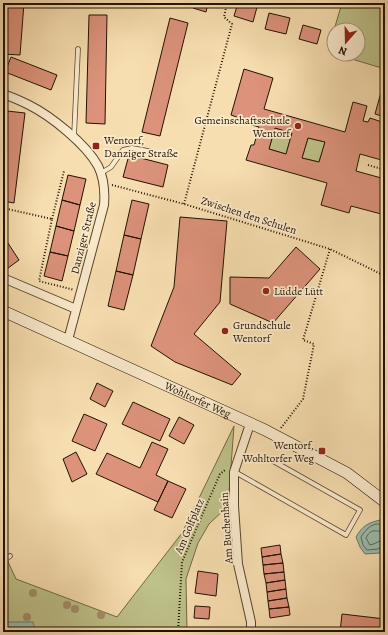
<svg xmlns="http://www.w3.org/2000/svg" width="388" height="635" font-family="Alegreya,serif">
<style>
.green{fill:#bec18a;stroke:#706a46}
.water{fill:#9dbcac;stroke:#6c7868}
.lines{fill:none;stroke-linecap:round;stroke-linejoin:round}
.shore{stroke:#606756;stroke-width:1}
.building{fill:#dc927b;stroke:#221201;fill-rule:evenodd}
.lane-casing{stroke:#57452d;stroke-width:5.5}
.street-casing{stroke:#57452d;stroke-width:10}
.secondary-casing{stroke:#221201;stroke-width:12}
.path{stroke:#221201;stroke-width:2;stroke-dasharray:1 2;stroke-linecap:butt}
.lane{stroke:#faeacc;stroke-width:4}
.street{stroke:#faeacc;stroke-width:8}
.secondary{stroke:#faeacc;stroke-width:11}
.tree{fill:#a08f6a}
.poi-dot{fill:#8f2418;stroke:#faeacc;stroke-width:1.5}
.labels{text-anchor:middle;stroke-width:3.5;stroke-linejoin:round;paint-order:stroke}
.poi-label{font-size:11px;fill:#221201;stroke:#faeacc;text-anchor:start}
.street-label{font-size:11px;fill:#221201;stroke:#faeacc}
</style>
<rect width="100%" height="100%" fill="#f7deb0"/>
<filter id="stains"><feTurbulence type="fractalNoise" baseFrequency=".005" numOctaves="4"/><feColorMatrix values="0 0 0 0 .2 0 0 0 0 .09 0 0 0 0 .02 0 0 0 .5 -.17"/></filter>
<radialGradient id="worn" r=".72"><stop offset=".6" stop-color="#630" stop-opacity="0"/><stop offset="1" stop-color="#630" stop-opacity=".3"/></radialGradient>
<path class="green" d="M342,3h43v66l-50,-15h23v-24h-24z
M275,128l17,5 -6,21 -17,-5z
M308,138l17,4 -6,20 -17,-4z
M234,426l-6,80 -19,18 -11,19 -12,36 1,53h-184v-81l13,28 101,38 65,-84z"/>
<path class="water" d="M380,520l5,5v23l-5,5 -15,1 -5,-7 -4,-10c7,-12 12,-14 24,-17z
M5,622h28l3,10h-33v-7z"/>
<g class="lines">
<path class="shore" d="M385,527c-2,0 -4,-2 -6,-3 -8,-1 -15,8 -18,13l2,8 4,5 11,-1 4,-3 3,-1
M385,532c-9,-1 -14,-4 -19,6l4,7c6,-1 9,-5 15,-5"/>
</g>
<path class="building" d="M6,3h18l-4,52 -17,-1z
M195,3h13l-2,9 -13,-4z
M238,3h6l13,4 -4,15 -19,-6z
M269,13l21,5 -4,16 -21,-5z
M89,15h18l-2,109 -19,-1z
M170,18l18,5 -28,113 -18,-4z
M303,25l18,5 -4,14 -18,-5z
M11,57l46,18 -6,15 -46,-18z
M244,69l29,9 -9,31 81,23 8,-30 14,4 -4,15 5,1 2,-4 15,5v38l-25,-7 -4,17 29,8v36l-34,-9 -2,7 -28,-8 6,-22 -81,-23 5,-15h3l5,-18 -21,-6 1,-3 -8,-3zM275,128l17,5 -6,21 -17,-5zM308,138l17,4 -6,20 -17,-4z
M383,85h2v32l-10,-3z
M7,111l18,2 -11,90 -11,-2v-61z
M129,155l39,10 -5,22 -40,-10z
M68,175l18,4 -6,26 -18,-5z
M62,200l18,5 -6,26 -18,-5z
M132,200l17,4 -8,35 -17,-4z
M180,217l47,4 -7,81 -26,32 47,40 -9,11 -57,-23 -24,-16 23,-59z
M56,226l18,5 -6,25 -18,-4z
M124,235l17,4 -8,36 -17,-4z
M4,237l15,23 -15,11 -1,-33z
M296,247l24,22 -47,54 -43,-19v-27l39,1z
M50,252l18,4 -6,25 -18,-5z
M116,271l17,4 -9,35 -16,-4z
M97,383l16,8 -8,16 -15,-8z
M133,402l37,17 -10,22 -38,-17z
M84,414l23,10 -12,27 -23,-10z
M179,417l15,8 -10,19 -15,-8z
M152,442l16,7 -12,26 12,6 -10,21 -62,-28 11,-21 33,15z
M76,452l11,22 -15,8 -9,-23z
M168,481l18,8 -14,29 -18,-8z
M280,545l1,9 -19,3 -1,-9z
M281,554l2,9 -20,2 -1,-8z
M283,563l1,9 -20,2 -1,-9z
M198,571l20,3 -2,22 -21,-3z
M284,572l1,8 -19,3 -2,-9z
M285,580l1,9 -19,3 -1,-9z
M286,589l1,9 -19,3 -1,-9z
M287,598l2,9 -20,2 -1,-8z
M195,606l15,1 -1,12 -15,-1z
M289,607l1,8 -20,3 -1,-9z
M342,614l43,5v13h-45z"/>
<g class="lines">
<g class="lane-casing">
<path id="lane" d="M74,137l4,-88
M101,173l10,-6 12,-17 9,-2 21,4
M235,472l111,63 14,-25 -94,-53
M3,561l7,-5"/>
</g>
<g class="street-casing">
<path id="street" d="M3,94c9,3 18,7 26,11 22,11 57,39 69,61 6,12 7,26 6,39l-36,135
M3,278l73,31
M250,424l-16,48v34l4,58 13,58v10"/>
</g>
<g class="secondary-casing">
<g id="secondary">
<path id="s1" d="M3,311l262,119 82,43 38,29"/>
</g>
</g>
<path class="path" d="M3,122l3,-19
M368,165l17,5
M112,185l72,19 146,45 55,27
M184,204l48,-180 -8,-7 3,-14
M3,208l49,11 -13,62 35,9
M52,219l12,-48
M281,428l22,-29 11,-55 -11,-4 27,-91
M178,632l4,-70 38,-88 5,-4"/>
<use href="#lane" class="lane"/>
<use href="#street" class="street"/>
<use href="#secondary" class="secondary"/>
</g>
<g class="tree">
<circle cx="33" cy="593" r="4"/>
<circle cx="67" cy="605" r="4"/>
<circle cx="75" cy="609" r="4"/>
<circle cx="101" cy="615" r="4"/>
<circle cx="27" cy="617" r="4"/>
</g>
<g class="poi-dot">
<circle cx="298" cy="126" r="4"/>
<rect x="92" y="142" width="8" height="8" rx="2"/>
<circle cx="266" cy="291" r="4"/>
<circle cx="225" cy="331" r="4"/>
<rect x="318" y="447" width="8" height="8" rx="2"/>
</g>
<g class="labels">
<g class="poi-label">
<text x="290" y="124" text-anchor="end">Gemeinschaftsschule<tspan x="290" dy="13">Wentorf</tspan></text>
<text x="104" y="144">Wentorf,<tspan x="104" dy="13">Danziger Straße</tspan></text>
<text x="274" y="295">Lüdde Lütt</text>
<text x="233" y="329">Grundschule<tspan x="233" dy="13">Wentorf</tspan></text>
<text x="314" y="449" text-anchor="end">Wentorf,<tspan x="314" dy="13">Wohltorfer Weg</tspan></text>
</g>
<g class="street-label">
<text transform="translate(249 215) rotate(18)" y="4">Zwischen den Schulen</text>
<text transform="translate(83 238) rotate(-76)" y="4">Danziger Straße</text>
<text dy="4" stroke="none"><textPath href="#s1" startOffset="214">Wohltorfer Weg</textPath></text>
<text transform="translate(189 526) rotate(-67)" y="4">Am Golfplatz</text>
<text transform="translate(226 528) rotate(-94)" y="4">Am Buchenhain</text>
</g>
</g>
<rect width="388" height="635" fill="none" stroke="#f7deb0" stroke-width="16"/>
<rect x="4" y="4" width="380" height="627" fill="none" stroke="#221201" stroke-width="2"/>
<rect x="8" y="8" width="372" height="619" fill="none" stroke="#221201"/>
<g transform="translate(346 42) rotate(200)"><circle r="19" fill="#faeacc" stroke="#a4947b"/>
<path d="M0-3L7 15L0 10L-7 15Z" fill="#8f2418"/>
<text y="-6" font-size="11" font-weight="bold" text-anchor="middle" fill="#221201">N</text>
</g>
<rect width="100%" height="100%" filter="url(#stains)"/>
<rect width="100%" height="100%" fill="url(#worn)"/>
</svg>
